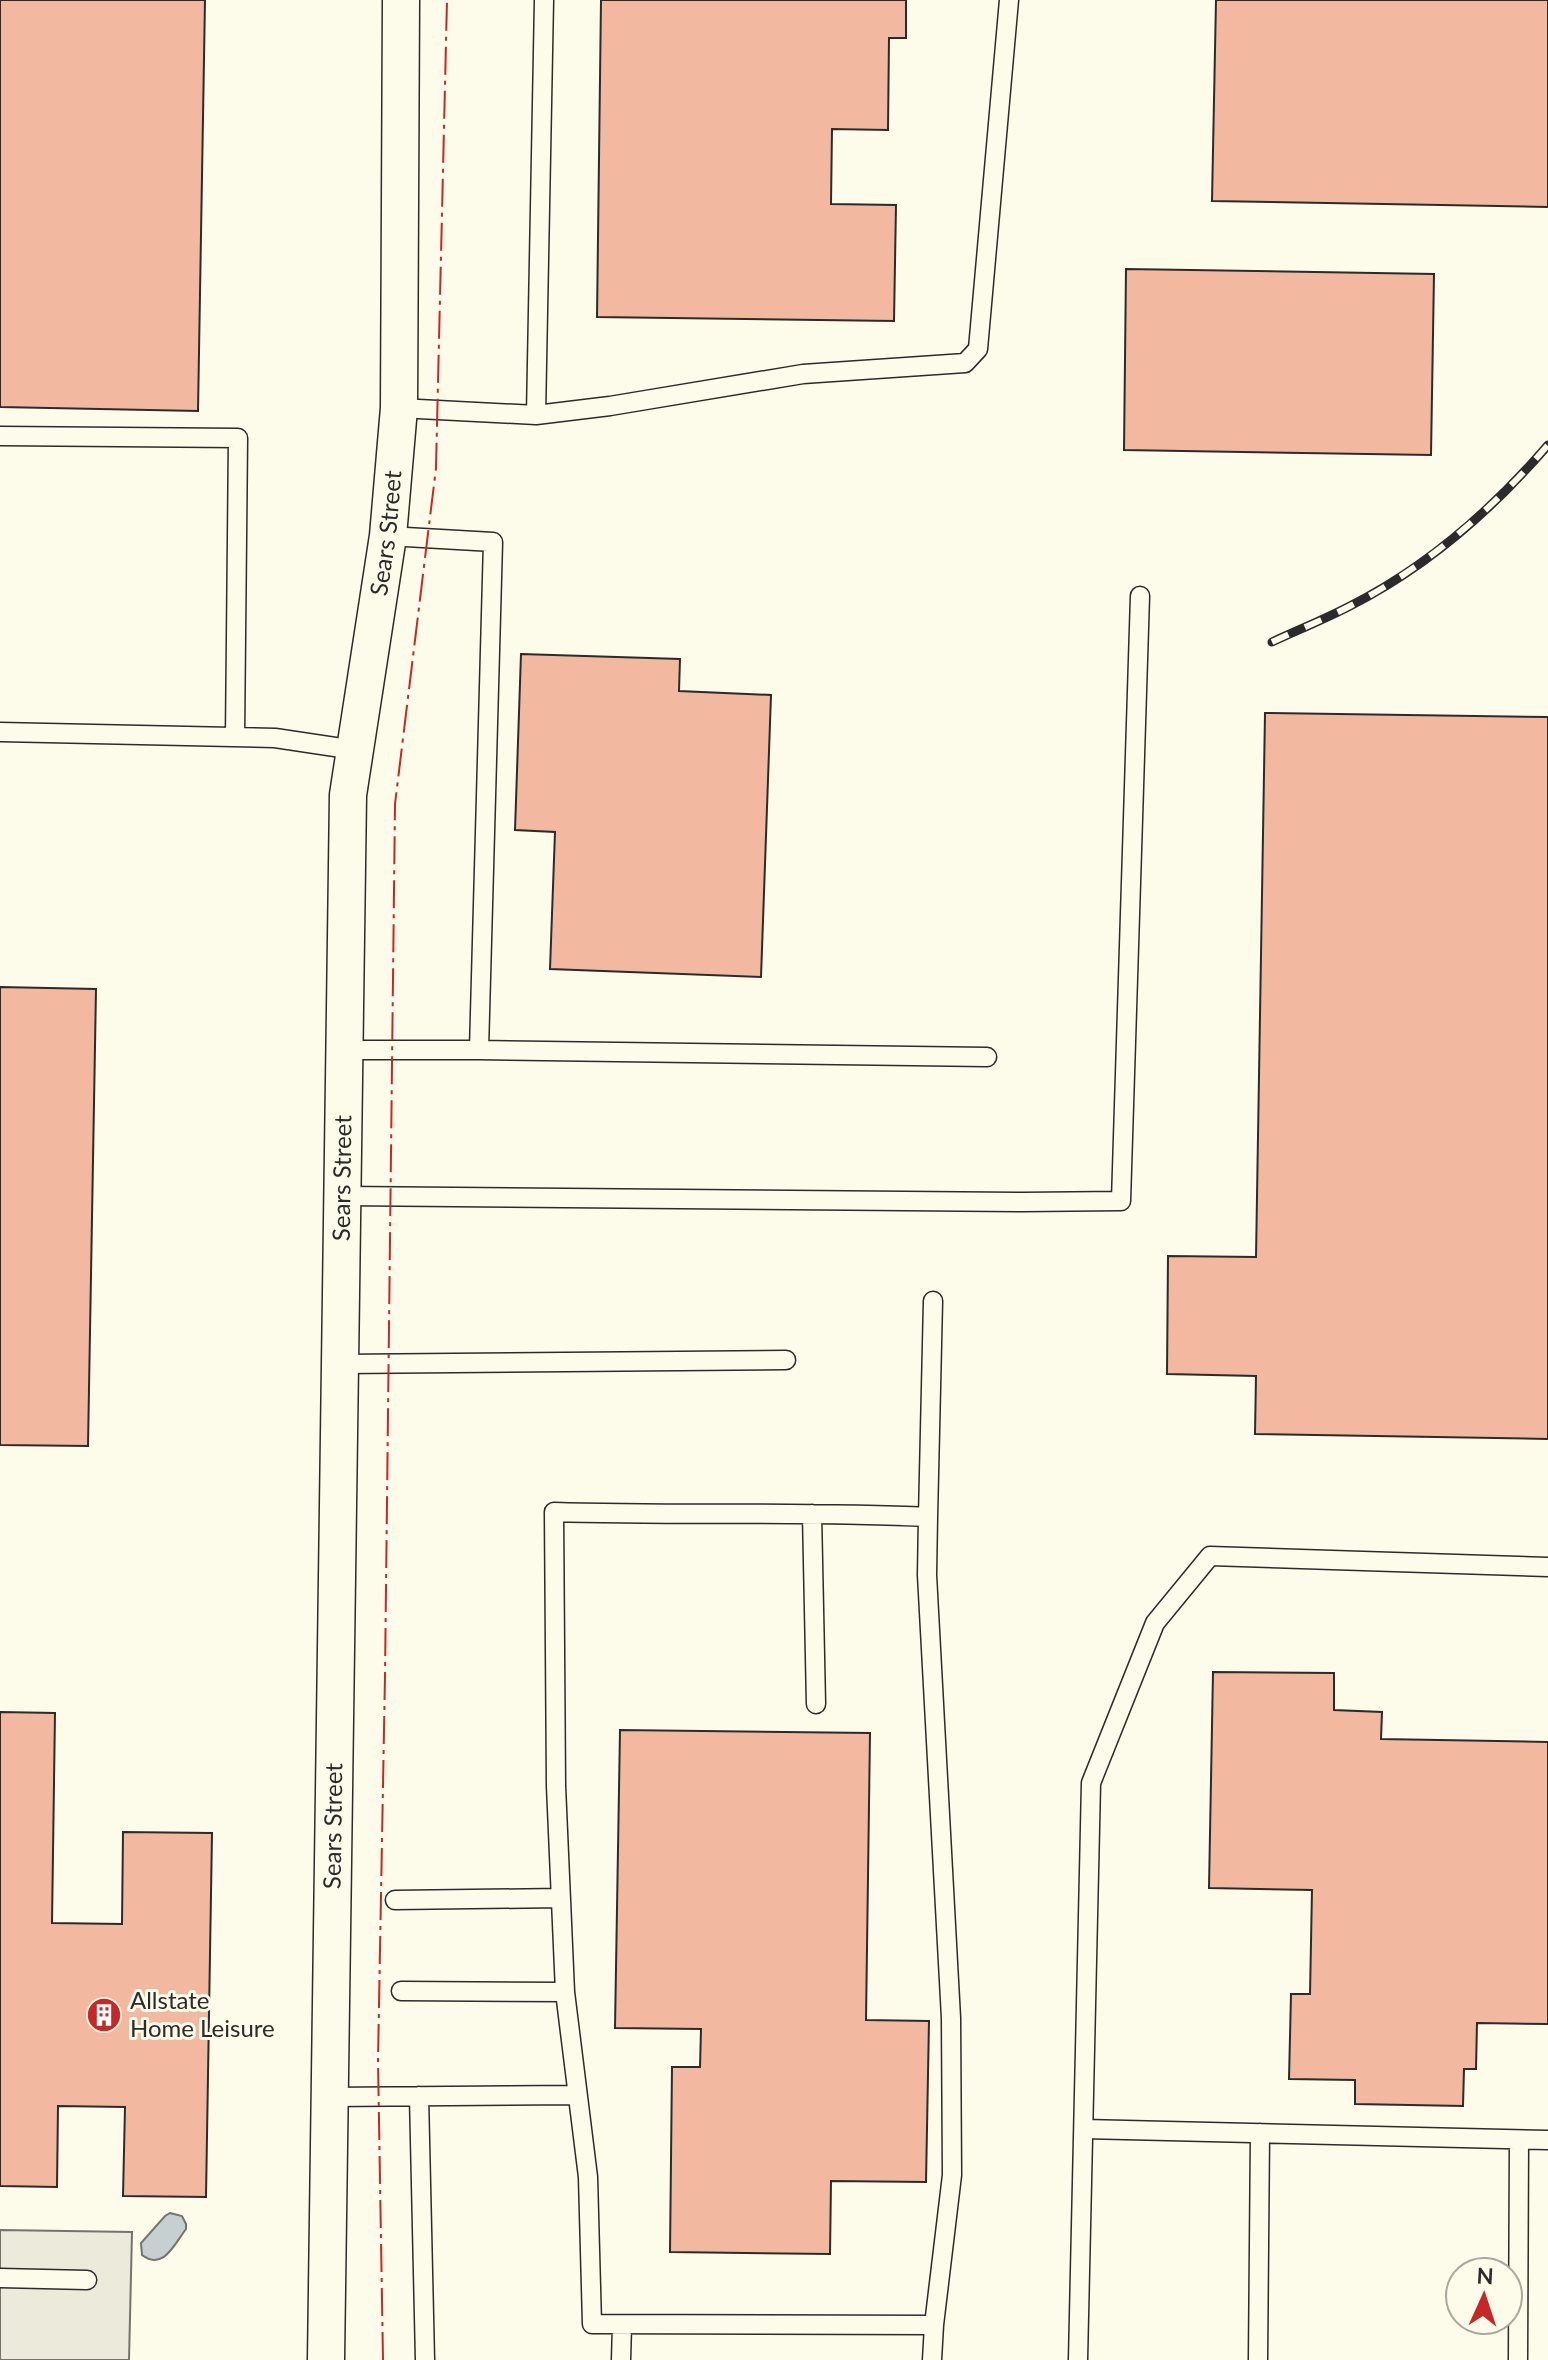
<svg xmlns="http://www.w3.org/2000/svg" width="1548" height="2360" font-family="Lato,sans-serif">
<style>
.parking{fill:#eceadb;stroke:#74746e;stroke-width:2}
.water{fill:#c7d0d0;stroke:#74746e;stroke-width:2}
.building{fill:#f2b8a0;stroke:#2b2b2b;stroke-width:2}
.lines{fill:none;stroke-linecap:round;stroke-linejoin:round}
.service-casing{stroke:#2b2b2b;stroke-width:21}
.minor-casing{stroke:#2b2b2b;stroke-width:39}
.service{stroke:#fdfbea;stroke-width:18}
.minor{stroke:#fdfbea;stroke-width:36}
.rail-casing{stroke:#2b2b2b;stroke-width:9}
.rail{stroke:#fdfbea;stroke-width:6;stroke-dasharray:18;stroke-linecap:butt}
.power{stroke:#c62828;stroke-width:2;stroke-dasharray:28 6 4 6;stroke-linecap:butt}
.labels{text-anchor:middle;stroke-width:6;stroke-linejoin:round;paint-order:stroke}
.street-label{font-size:24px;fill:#2b2b2b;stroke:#fdfbea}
.poi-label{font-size:24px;fill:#2b2b2b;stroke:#fdfbea;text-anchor:start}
</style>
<rect width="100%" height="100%" fill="#fdfbea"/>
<path class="parking" d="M0,2230l132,2 -3,128h-129z"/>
<path class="water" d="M170,2213l12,3 4,8v5c-12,16 -23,42 -44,26l-1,-12 24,-27z"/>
<path class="building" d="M0,0h205l-7,411 -198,-4z
M601,0h305v38h-17l-1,92 -56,-1 -1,75 65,1 -2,116 -297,-4z
M1216,0h332v207l-336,-6z
M1126,269l308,5 -3,181 -307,-5z
M521,654l159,5 -1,32 92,4 -10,282 -211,-8 5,-137 -40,-2z
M1265,713l283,4v722l-293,-5 1,-58 -89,-2 1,-118 88,1z
M0,987l96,2 -8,457 -88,-1z
M1213,1672l121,1v37l48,2 -1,27 167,3v282l-71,-1 -1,46h-12l-1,37 -108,-2v-24l-66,-1 2,-85h19l2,-104 -103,-2z
M0,1712l55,1 -3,210 70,1 1,-92 89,1 -6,364 -83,-1 2,-89 -67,-1 -1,81 -57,-1z
M620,1730l250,3 -4,287 63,1 -3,161 -95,-1 -1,73 -160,-2 2,-185h28l1,-38 -86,-1z"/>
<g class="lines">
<g class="service-casing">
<path id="service" d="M399,408l137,7 74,-9 193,-32 162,-11 13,-14 31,-349
M536,415l8,-415
M0,436l238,2 -3,299
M0,732l275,6 80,12
M345,1050h134l14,-508 -105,-6
M479,1050l508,7
M343,1196l680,6 98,-1 19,-605
M342,1364l444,-4
M812,1514l4,190
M928,1517l5,-216
M395,1900l166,-2
M401,1991l164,1
M419,2096l6,264
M329,2097l248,-2
M1084,2129l464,11
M0,2278l87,2
M621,2360l1,-35
M932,2360l2,-35 18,-150 -1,-157 -24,-443 1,-58c-124,-6 -249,-1 -374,-5l2,274 9,206 23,185 4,147 342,1
M1078,2360l13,-577 64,-160 55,-67 338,11
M1258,2360l2,-227
M1518,2360l1,-220"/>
</g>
<g class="minor-casing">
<g id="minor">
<path id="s1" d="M326,2360l22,-1565 40,-259 11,-128 2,-408"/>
</g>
</g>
<use href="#service" class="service"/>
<use href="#minor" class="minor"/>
<g class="rail-casing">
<path id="rail" d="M1272,642c26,-12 53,-23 78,-36 75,-38 143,-97 198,-161"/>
</g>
<use href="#rail" class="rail"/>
<path class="power" d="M383,2360l-5,-300 7,-384 10,-872 41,-336 11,-468"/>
</g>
<defs>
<g id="building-disc" transform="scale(1.8)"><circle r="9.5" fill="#c62828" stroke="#fdfbea"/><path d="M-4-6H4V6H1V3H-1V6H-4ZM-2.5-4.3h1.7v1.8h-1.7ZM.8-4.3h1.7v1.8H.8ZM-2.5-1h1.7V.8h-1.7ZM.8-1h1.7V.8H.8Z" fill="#fff"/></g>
</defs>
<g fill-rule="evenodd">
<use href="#building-disc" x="104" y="2015"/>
</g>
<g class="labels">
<g class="street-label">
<text dy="8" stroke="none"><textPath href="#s1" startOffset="1830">Sears Street</textPath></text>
<text dy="8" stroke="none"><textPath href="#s1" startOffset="1182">Sears Street</textPath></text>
<text dy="8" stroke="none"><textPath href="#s1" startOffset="534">Sears Street</textPath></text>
</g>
<g class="poi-label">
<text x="130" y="2009">Allstate<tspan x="130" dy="28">Home Leisure</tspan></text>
</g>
</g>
<g transform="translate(1484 2296) rotate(3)"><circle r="38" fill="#fdfbea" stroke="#a9a89e" stroke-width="2"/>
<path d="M0-6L14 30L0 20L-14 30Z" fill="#c62828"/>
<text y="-12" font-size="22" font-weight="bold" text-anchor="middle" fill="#2b2b2b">N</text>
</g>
</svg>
